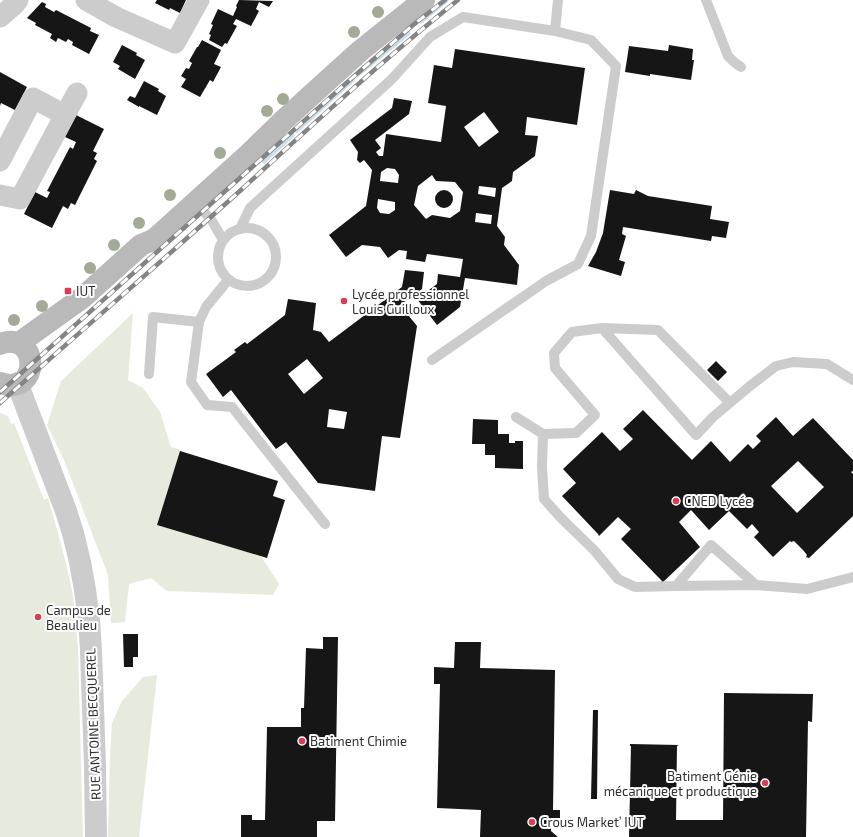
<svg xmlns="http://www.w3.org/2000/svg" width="853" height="837" font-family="'Exo 2',sans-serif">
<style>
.green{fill:#e6ebdd}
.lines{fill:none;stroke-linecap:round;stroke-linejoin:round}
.stream{stroke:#cbe0e9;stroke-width:5}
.building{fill:#161616;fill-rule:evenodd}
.service{stroke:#ccc;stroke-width:10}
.minor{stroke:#ccc;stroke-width:21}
.tertiary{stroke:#ccc;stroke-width:22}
.secondary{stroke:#b9b9b9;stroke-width:22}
.rail-casing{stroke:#848484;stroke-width:4.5}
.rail{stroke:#fff;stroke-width:3;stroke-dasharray:9;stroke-linecap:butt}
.tree{fill:#a2ab95}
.poi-dot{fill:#da3c56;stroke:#fff;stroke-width:1.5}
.labels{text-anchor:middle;stroke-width:4;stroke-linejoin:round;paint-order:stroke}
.poi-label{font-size:13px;fill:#2f2f2f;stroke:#fff;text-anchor:start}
.street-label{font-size:13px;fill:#2f2f2f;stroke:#fff}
</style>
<rect width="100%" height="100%" fill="#fff"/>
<path class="green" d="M133,313l-5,67 15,8 17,24 11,35 10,3 1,2h-2l-23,73 104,31 18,28 -6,11 -106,-4 -16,-13 -22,6 -4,38 -14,1 -3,-48 -44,-115 -17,-35 14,-44z
M0,413l8,3 3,8 3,-1 30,77 4,-2c8,28 16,55 22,83 5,22 6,45 8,67l5,189h-83z
M157,675l-18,162h-31l2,-80 2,-34 10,-22 21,-24z"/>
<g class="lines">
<path class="stream" d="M421,21l25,-21
M358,74l50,-41
M297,130l55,-50
M264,161l28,-26"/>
</g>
<path class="building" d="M157,0h29l-6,13 -10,-5 -1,2 -14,-7z
M239,0l34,1 -4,6 -10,-5 -3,7 3,2 -8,15 -15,-7 -3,5 4,2 -10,18 -2,-1 -3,4 -13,-7 2,-5 -2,-1 4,-9 -2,-1 7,-15 15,7 4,-9 -1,-1z
M42,2l4,2 -1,3 9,5 2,-2 35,18 -1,3 9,4 -10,19 -17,-9 1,-3 -5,-3 -2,3 -8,-4 -2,4 -6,-4 2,-4 -17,-9 1,-2 -9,-5z
M202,40l19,10 -7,14 7,3 -8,15 -3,-2 -10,17 -19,-10 5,-8 -5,-3 5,-8 3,1 3,-6 -3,-2 8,-14h1z
M122,45l15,8 -1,2 9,5 -10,19 -17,-10 2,-3 -7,-4z
M669,45l24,4 -1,11h2l-3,20 -41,-6v2l-25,-4 4,-26 39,5z
M455,49l130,19 -8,57 -50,-8 -2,18 13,1 -3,20 -22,16 -1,9 -10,7 -5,38 8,11 -1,8 15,20 -2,20 -52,-7 -5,29 -23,18 -20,-26 20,-15 1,-10 22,3 3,-18 -36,-5 -2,8 -19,-3 1,-8 -8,-1 -11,8 -8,-11 -18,-2 -16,12 -17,-22 37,-29 6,-36 -8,-10 -4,3 -3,-3 1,-8 -8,-12 42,-32 2,-10 18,3 -3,13 -34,26 6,8 -5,4 3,4h4l3,-22 55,8 5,-36 -18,-3 6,-38 18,3zM484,112l15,20 -20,15 -15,-20zM387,168l8,1 4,6 -1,8 -18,-2 1,-9zM432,175l4,6 19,1 8,10 -3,19 -10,7 -18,-3 -6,4 -12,-14 4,-19zM479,186l17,2 -1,9 -17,-3zM378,199l17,3v8l-6,4 -9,-1 -3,-5zM476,213l16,2 -1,9 -16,-2z
M0,72l27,15 -12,23 -14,-7 -1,3z
M144,81l15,8 -1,2 8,5 -9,19 -18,-9v1l-12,-7 3,-4 5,2z
M76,115l28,14 -11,22 4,2 -3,6 3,2 -22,44 -4,-2 -3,6 -5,-3 -11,22 -28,-14 11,-22 12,6 3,-6 -3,-1 23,-44 3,2 3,-7 -11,-5z
M610,190l24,4 2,-4 12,6 64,10 -2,13 19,3 -3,16 -14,-2 -1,5 -88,-14 -1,7 4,2 -7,24 6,2 -4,14 -33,-10 8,-14 7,-19z
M435 199a9 9 0 1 1 18 0a9 9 0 1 1-18 0Z
M405,270l19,2 -2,17 -22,16 17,21 -17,112 -18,-2 -7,55 -57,-8 -32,-41 -10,7 -45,-59 -8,7 -17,-23 30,-22 -2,-2 11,-8 2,2 38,-29 3,-16 28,4 -3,27 8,2 8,10 73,-55zM307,359l16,19 -19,16 -16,-20zM329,409l18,3 -3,17 -17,-2z
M716,361l11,11 -9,9 -11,-11z
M643,410l49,50 19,-19 19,21 18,-18 5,5 8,-8 -5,-5 20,-19 17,19 20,-18 40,42v11l-2,1 2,2v42l-44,42 -3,-1 1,-2 -4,-5 -9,-9 -3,1 -1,-1 -17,16 -19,-20 5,-5 -7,-8 -5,5 -18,-18 -20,19 -18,-20 -12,12 21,25 -38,36 -1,-1 1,-1 -41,-42 10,-10 -13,-12 -19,19 -1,-2 -36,-38 14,-13 -13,-14 39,-37 18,19 13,-12 -10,-10zM798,461l26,26 -27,26 -26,-27z
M473,419l25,1v14h11v9h6v-2h8v28l-28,-1v-13h-10v-11h-13z
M180,451l98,30 -5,15 12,4 -18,58 -110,-33z
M123,634h15v23h-5v10h-9z
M323,637h15l-3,184h-18v16h-76v-22h11v5h13l2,-93h34v-19h3l2,-60 17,1z
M455,642h26l-1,26 75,2 -2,140h7v8h-9v13l7,6h-78l1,-27 -44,-2 3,-124h-6v-17l20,1z
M724,693l89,1 -1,28 -4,-1 -2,116h-177l2,-91h-1v-2l49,1 -2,1 -1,74h47z
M593,710h5l-1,89h-6z"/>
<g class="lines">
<path class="service" d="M706,0l22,56 6,6 7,5
M555,31l3,-31
M195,202l17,19 11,19
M218 257a29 29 0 1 1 58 0a29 29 0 1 1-58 0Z
M240,229l10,-21 142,-129 38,-42 33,-20 92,14 36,9 25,26 -25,170 -13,28 -32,17 -114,79
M228,280l-22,27 -7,15 -8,60 16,23 25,2 93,117
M602,328l56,2 72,73
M149,374l4,-57 46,5
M516,417l27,17 33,-1 19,-18 -40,-47 -1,-15 18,-21 30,-4 94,107 17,-18 37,-31 26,-20 17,-4 34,2 26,16
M543,434l-1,33 2,32 17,19 33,32 24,29 17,8 41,-1
M756,585l-45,-40 -35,41 80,-1 51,4 46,-12"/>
<path class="minor" d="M86,0l30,17 59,26 24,-43
M0,17l15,-13 3,-4
M65,115l12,-22
M0,161l33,-63 32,17 -45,84 -20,-4"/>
<path class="tertiary" d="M18,383v2l48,126 7,22 7,29 5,28 4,30 2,30 4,116 1,71"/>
<path class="secondary" d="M19,343l63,-45 59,-53 14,-6 94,-85 36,-35 75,-68 64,-51
M0,344c39,-15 42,53 0,39"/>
<g class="rail-casing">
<path id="rail" d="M0,392l352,-314 61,-53 32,-25
M0,403c80,-71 161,-141 241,-213 71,-65 142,-130 217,-190"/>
</g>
<use href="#rail" class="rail"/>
</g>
<g class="tree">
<circle cx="378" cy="12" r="6"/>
<circle cx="354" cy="32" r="6"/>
<circle cx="283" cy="99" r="6"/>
<circle cx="267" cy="111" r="6"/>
<circle cx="220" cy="153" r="6"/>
<circle cx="170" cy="195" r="6"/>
<circle cx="139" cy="223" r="6"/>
<circle cx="114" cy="245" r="6"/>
<circle cx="90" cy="268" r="6"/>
<circle cx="42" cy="306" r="6"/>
<circle cx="14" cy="320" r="6"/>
</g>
<g class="poi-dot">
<rect x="64" y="287" width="8" height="8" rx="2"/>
<circle cx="344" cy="301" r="4"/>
<circle cx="676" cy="501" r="4"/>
<circle cx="38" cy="617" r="4"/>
<circle cx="302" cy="741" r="4"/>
<circle cx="765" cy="783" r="4"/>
<circle cx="532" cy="822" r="4"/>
</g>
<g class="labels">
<g class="poi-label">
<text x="76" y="296">IUT</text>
<text x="352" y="299">Lycée professionnel<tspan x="352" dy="15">Louis Guilloux</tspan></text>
<text x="684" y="506">CNED Lycée</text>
<text x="46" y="615">Campus de<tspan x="46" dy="15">Beaulieu</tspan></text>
<text x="310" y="746">Batiment Chimie</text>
<text x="757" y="781" text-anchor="end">Batiment Génie<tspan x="757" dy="15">mécanique et productique</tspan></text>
<text x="540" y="827">Crous Market’ IUT</text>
</g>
<g class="street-label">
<text transform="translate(93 724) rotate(-92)" y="5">RUE ANTOINE BECQUEREL</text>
</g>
</g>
</svg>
